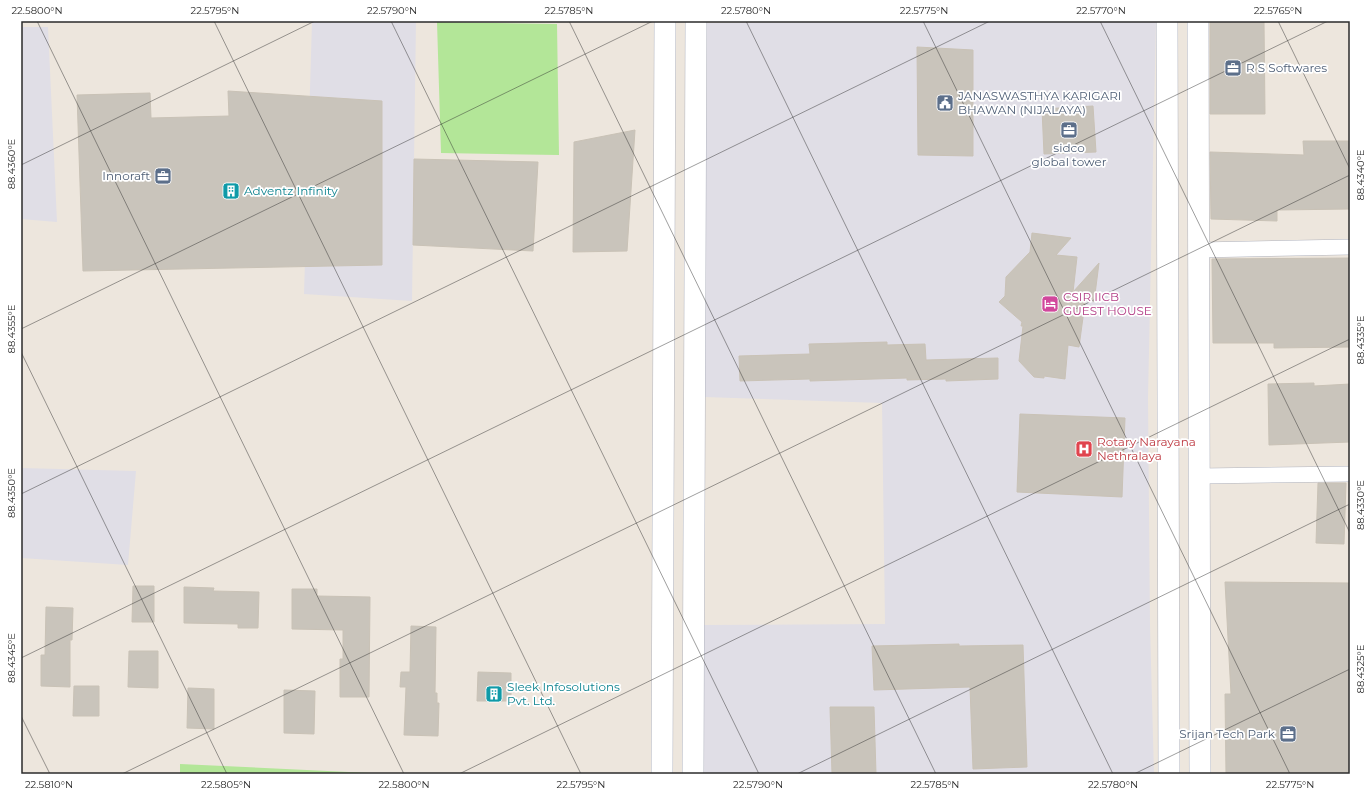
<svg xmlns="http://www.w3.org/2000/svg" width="1371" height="795" font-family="Montserrat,sans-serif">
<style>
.industrial{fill:#e0dee6}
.green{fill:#b3e698}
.building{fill:#c9c4bb;stroke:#c9c2b6}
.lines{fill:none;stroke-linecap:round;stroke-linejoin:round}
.street-casing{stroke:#b1b4bf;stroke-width:16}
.secondary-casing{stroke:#b1b4bf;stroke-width:22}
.street{stroke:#fff;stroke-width:15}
.secondary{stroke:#fff;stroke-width:21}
.ticks{fill:none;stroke:#2b2b2b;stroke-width:1;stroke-opacity:0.45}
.labels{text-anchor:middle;stroke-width:3.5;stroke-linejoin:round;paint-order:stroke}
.service-label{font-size:12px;fill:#4e5e75;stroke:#fff;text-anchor:start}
.culture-label{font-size:12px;fill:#0d838f;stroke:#fff;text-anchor:start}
.hotel-label{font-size:12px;fill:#b23c85;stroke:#fff;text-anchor:start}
.health-label{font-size:12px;fill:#be3a42;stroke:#fff;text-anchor:start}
.neatline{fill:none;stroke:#2b2b2b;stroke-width:1.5}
.ticks-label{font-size:10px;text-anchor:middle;fill:#2b2b2b}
</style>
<rect width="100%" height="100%" fill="#ede6dd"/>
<path class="industrial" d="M312,21h104l-4,280 -108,-7z
M971,21h185l-8,377 2,227 4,149h-453l1,-149 183,-1 -3,-221 -178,-6 3,-374z
M21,27h27l9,195 -36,-3z
M21,468l115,3 -8,94 -107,-7z"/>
<path class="green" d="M437,22l120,2 2,131 -118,-2z
M180,764l211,10h-211z"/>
<path class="building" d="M1210,22h54l1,92h-55z
M917,47l56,3v106l-55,-1z
M228,91l154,10v164l-299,6 -6,-176 73,-2 1,25 78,-2z
M1093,106l3,46 -52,2 -2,-45z
M635,130l-8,121 -54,1 1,-110z
M1303,141h47v68l-73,1v11l-66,-2 -1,-67 94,3z
M414,159l124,3 -5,89 -120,-6z
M1032,233l39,5 -15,17 21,2 -4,35 26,-29 -5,39 -8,-7 -7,52 -11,-2 -3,34 -21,-3v2l-10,-1 -15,-16 4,-35h-2l1,-4 -23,-20 6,-6 1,-19 24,-25z
M1350,258v89l-76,1v-5h-61l-1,-84z
M887,342v3l38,-1 1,16 72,-2v21l-52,2v-2l-39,1v-2l-97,3v-2l-70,2 -1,-25 71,-2 -1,-10z
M1314,383v3l36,-2v58l-81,3 -1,-61z
M1020,414l105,4 -3,79 -105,-5z
M1318,483h28l-2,61 -28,-1z
M1225,582l125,1v191h-124l-1,-80h6z
M133,586h21v36h-22z
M184,587l30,1 -1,3 46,1 -1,36h-20v-4l-54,-1z
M292,589h25v7l53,1 -1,100h-29v-38h3v-29l-51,-1z
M46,607l27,1 -1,32h-2v47l-29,-1v-31h4z
M411,626l25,1 -1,66h2v10h2l-1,33 -34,-1 2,-48h-6l1,-15h9z
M959,644v2l64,-1 4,122 -54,2 -3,-82 -96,3 -2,-44z
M129,651h29v37l-30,-1z
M478,672l33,1v28h-34z
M74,686h25v30h-26z
M188,688l26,1v40l-27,-1z
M284,690l31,1 -1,43 -30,-1z
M830,707h44l2,67h-44z"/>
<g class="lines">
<g class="street-casing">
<path id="street" d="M1199,250l151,-3
M1200,476l150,-2"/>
</g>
<g class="secondary-casing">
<path id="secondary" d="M1167,21l2,753
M1198,21l2,753
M662,774l3,-753
M693,774l3,-753"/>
</g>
<use href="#street" class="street"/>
<use href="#secondary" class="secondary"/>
</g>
<path class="ticks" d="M37,21l367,753M214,21l367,753M391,21l368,753M569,21l367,753M746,21l367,753M923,21l367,753M1100,21l250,512M1278,21l72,148M21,165l294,-144M21,329l632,-308M21,352l206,422M21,494l969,-473M21,658l1307,-637M21,716l29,58M122,774l1228,-599M459,774l891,-435M797,774l553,-270M1134,774l216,-105"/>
<defs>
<g id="office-square" transform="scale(0.9)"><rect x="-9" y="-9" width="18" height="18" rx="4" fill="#5c6f8a" stroke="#fff"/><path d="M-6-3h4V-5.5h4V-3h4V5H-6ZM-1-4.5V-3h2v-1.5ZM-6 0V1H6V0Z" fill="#fff"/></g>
<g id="civic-square" transform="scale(0.9)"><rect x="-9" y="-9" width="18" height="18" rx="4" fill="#5c6f8a" stroke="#fff"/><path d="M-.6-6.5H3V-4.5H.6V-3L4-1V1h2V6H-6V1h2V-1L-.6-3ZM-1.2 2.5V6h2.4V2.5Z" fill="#fff"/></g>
<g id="building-square" transform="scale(0.9)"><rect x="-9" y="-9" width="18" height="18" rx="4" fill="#0f9aa8" stroke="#fff"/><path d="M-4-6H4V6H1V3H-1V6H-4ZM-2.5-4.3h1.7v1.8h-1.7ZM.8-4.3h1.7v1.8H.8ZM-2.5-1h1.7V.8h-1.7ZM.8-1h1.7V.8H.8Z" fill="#fff"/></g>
<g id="hotel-square" transform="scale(0.9)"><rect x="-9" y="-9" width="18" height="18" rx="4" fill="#d1479c" stroke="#fff"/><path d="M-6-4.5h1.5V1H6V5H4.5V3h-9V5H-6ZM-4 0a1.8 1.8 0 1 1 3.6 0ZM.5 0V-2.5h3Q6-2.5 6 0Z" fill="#fff"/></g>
<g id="hospital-square" transform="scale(0.9)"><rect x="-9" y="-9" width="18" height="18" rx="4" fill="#e0444e" stroke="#fff"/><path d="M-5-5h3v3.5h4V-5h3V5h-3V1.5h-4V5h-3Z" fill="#fff"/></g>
</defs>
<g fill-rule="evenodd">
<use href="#office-square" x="1233" y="68"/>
<use href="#civic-square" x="945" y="103"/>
<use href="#office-square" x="1069" y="130"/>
<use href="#office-square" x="163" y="176"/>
<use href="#building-square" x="231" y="191"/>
<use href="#hotel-square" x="1050" y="304"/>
<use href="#hospital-square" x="1084" y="449"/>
<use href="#building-square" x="494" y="694"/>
<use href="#office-square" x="1288" y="734"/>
</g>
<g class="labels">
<g class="service-label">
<text x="1246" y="72">R S Softwares</text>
<text x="958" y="100">JANASWASTHYA KARIGARI<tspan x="958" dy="14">BHAWAN (NIJALAYA)</tspan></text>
<text x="1069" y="152" text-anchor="middle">sidco<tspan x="1069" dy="14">global tower</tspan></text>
<text x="150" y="180" text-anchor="end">Innoraft</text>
<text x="1275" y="738" text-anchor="end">Srijan Tech Park</text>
</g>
<g class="culture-label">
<text x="244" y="195">Adventz Infinity</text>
<text x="507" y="691">Sleek Infosolutions<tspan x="507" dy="14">Pvt. Ltd.</tspan></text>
</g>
<g class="hotel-label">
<text x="1063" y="301">CSIR IICB<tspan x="1063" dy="14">GUEST HOUSE</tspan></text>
</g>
<g class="health-label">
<text x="1097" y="446">Rotary Narayana<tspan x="1097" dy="14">Nethralaya</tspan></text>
</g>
</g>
<rect width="1371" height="795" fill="none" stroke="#ffffff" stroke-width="44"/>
<rect x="22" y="22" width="1327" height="751" class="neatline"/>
<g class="ticks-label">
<text x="37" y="14">22.5800°N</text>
<text x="215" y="14">22.5795°N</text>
<text x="392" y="14">22.5790°N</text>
<text x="569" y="14">22.5785°N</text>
<text x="746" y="14">22.5780°N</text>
<text x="924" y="14">22.5775°N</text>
<text x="1101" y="14">22.5770°N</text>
<text x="1278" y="14">22.5765°N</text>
<text transform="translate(11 164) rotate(-90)" y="4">88.4360°E</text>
<text transform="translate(1360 175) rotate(-90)" y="4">88.4340°E</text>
<text transform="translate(11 329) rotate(-90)" y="4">88.4355°E</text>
<text transform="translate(1360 340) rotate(-90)" y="4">88.4335°E</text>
<text transform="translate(11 493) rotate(-90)" y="4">88.4350°E</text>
<text transform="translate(1360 505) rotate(-90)" y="4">88.4330°E</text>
<text transform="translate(11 658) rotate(-90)" y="4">88.4345°E</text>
<text transform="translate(1360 669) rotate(-90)" y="4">88.4325°E</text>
<text x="49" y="788">22.5810°N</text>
<text x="226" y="788">22.5805°N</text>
<text x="404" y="788">22.5800°N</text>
<text x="581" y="788">22.5795°N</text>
<text x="758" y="788">22.5790°N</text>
<text x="935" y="788">22.5785°N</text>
<text x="1113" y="788">22.5780°N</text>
<text x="1290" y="788">22.5775°N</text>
</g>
</svg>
